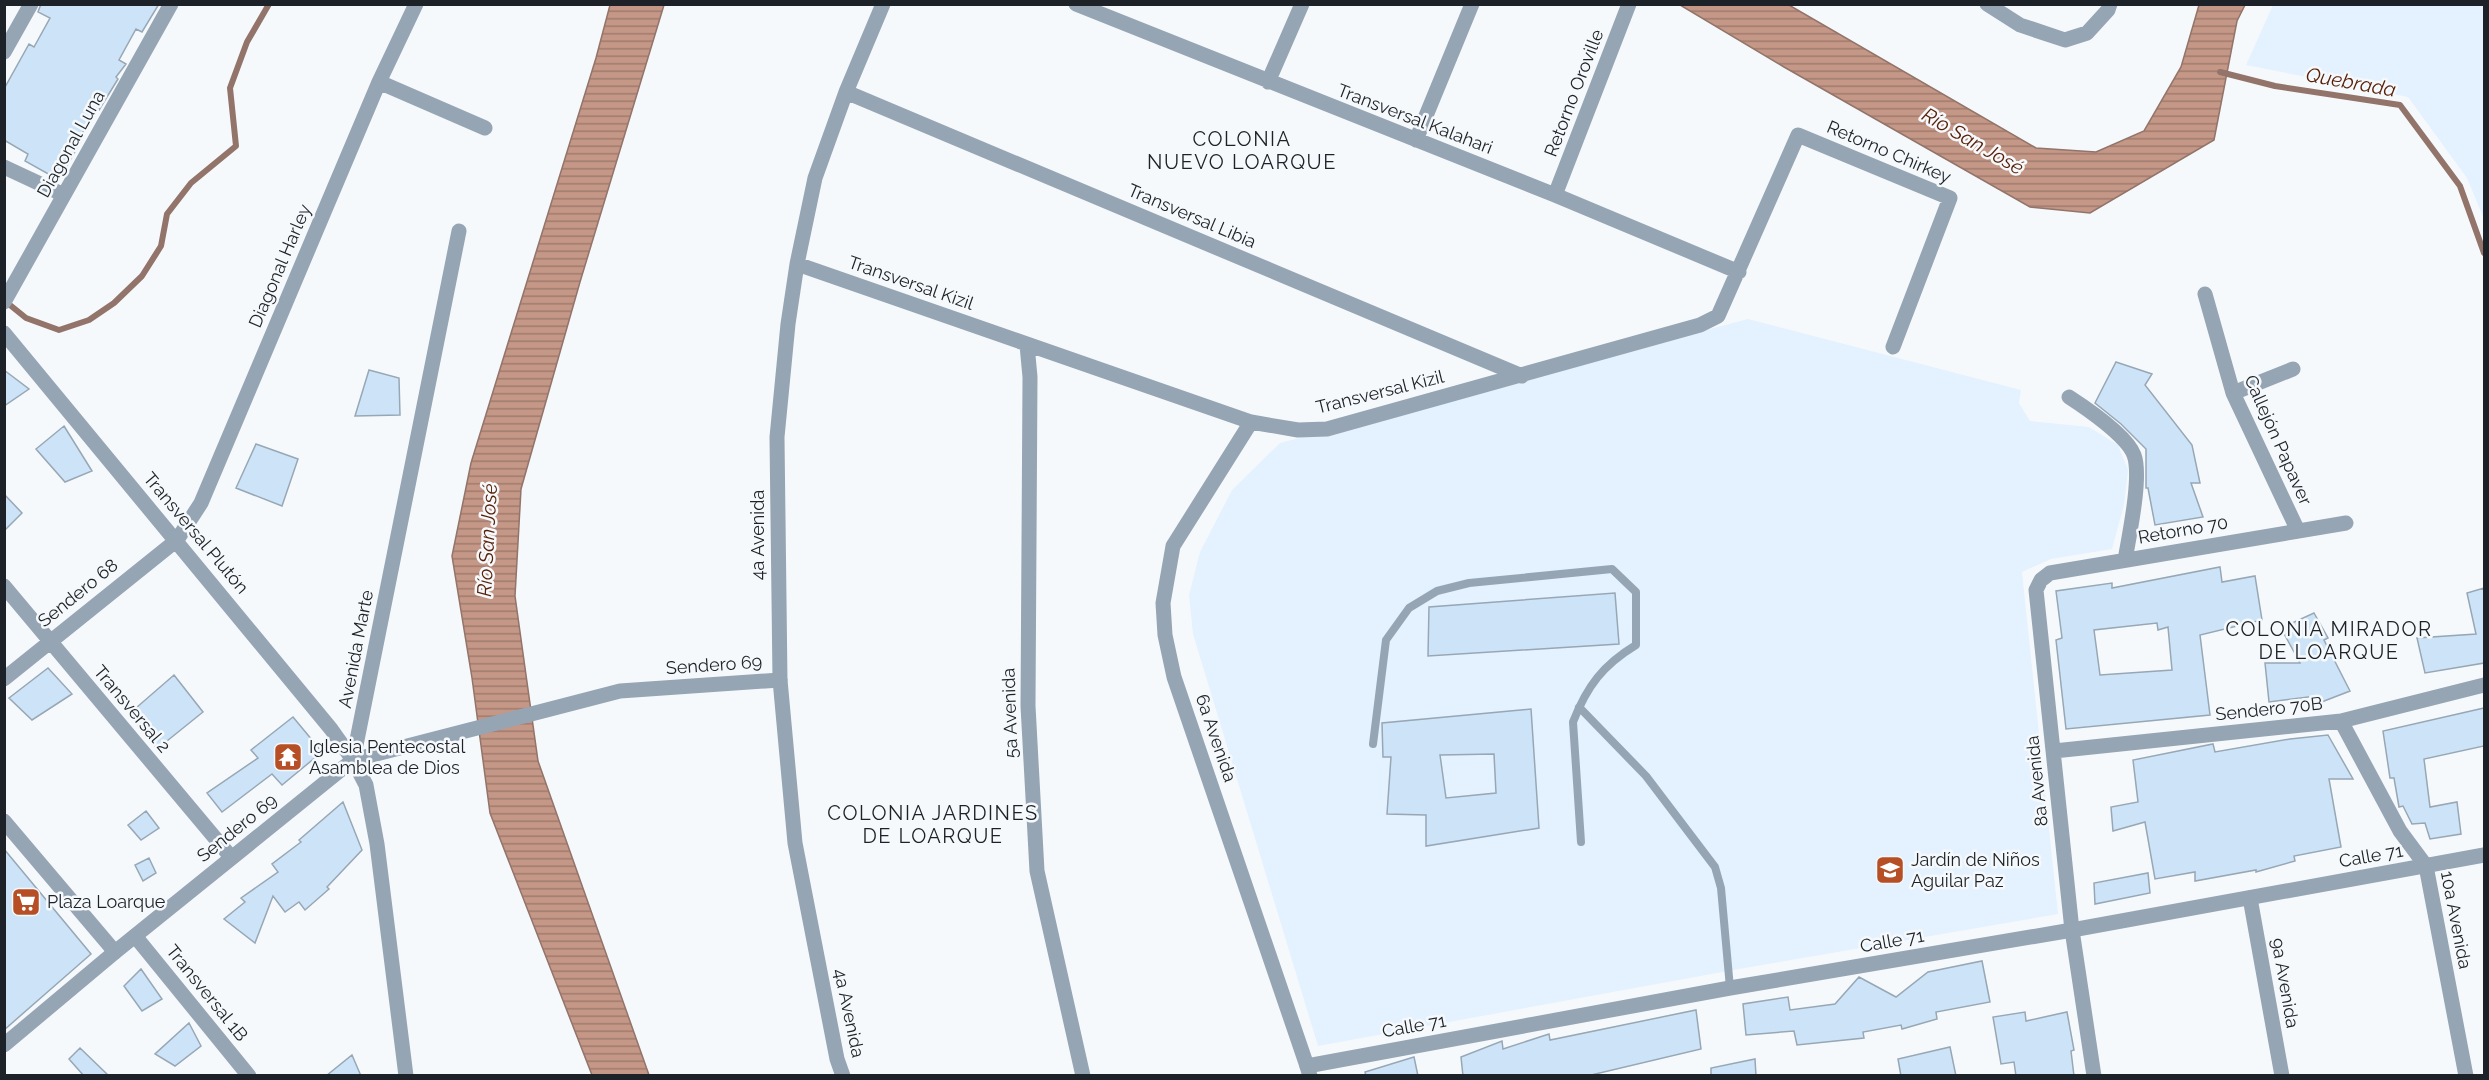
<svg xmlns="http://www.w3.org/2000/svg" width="2489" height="1080" font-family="Raleway,sans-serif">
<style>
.built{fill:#e4f1fe}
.water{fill:url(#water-rules);stroke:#92746a;stroke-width:1.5}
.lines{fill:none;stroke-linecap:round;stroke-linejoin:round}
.stream{stroke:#92746a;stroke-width:6}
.building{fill:#cde4f8;stroke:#97a7b5;stroke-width:1.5;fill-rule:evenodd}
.service{stroke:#96a5b4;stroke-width:8}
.minor{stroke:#96a5b4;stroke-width:15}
.tertiary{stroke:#96a5b4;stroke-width:15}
.labels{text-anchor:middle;stroke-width:5;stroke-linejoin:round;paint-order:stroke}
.street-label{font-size:18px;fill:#1c2227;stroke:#f6f9fc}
.poi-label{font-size:18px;fill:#1c2227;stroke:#f6f9fc;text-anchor:start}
.water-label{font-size:20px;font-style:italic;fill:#571e06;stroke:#f6f9fc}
.neighbourhood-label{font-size:20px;letter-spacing:1.5px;fill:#1c2227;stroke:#f6f9fc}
</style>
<defs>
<pattern id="water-rules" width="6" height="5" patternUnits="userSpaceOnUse" patternTransform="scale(1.5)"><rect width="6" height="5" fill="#c59786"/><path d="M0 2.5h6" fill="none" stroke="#9f7b6e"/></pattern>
</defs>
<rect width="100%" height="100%" fill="#f6f9fc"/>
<path class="built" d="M2273,5h211v214l-17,-41 -59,-81 -162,-32z
M1748,319l273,71 -2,13 11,18 59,6 29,18 10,25 -4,35 -12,44 -61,10 -29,13 36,342 -319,55 -421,77 -125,-412 -4,-39 11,-43 32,-62 48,-47z"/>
<path class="water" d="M610,5h54l-84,277 -59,207 -6,107 23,165 111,314h-57l-102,-262 -18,-135 -20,-122 19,-93 125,-405z
M1680,5h109l247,143 60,4 48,-21 37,-64 18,-62h46l-8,16 -23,119 -124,73 -60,-6 -246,-140z"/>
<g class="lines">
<path class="stream" d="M2220,72l55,14 125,19 60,81 24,67
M5,301l21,17 33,12 30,-10 25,-17 28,-27 19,-30 6,-32 24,-31 45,-37 -6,-58 17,-46 22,-38"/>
</g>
<path class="building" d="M41,4h118l-17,28 -6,-3 -17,31 7,4 -10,13 2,2 -19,31 -4,-2 -16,32 2,1 -22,39 -34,-19 3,-7 -24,-14v-51l25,-45 5,3 16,-29 -12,-6z
M2116,362l36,12 -7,11 47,60 8,38h-9l12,34 -48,8 -7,-37h-2v-39l-25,-25 -26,-21z
M4,370l25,19 -25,17z
M369,370l30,8 1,37 -45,1z
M64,426l28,45 -27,11 -29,-33z
M256,444l42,15 -16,47 -46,-18z
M4,494l18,19 -18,18z
M2220,567l2,15 33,-6 7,44 -62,15 10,80 -144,14 -10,-89 6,-2 -6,-47 56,-8v5zM2157,623l1,7 10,-3 4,43 -72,5 -6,-45z
M2484,588v75l-59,10 -8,-35 59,-4 -9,-41z
M1615,593l4,51 -191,12 1,-49z
M2314,613l14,25 -4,2 26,51 -31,12 -3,-7 -47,6 -4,-39h35l-19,-35z
M48,668l24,26 -40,26 -23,-22z
M174,675l29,37 -46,37 -28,-35z
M2484,708v38l-60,13 6,48 27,-5 4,32 -31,5 -5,-16 -13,1 -9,-18 -4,1 -5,-29h-4l-7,-47z
M1531,709l8,119 -113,18v-31l-39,-1 4,-57h-8l-1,-34zM1494,754l2,39 -50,5 -6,-43z
M293,717l29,35 -40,33 -10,-11 -50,38 -15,-19 51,-35 -7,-8z
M2328,735l25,44h-24l12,68 -47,9 1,5 -39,11v-2l-61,11v-9l-40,7 -10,-57 -32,9 -2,-24 27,-5 -5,-42 80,-16 2,8 75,-13z
M343,802l19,48 -35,37 2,2 -24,21 -6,-8 -14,10 -12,-16 -18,47 -31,-24 21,-17 -4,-4 37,-26 -6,-8 29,-22 -2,-2z
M146,811l13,17 -18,12 -13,-15z
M4,849l87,105 -87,76z
M149,858l7,15 -13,8 -8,-16z
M2148,873l2,20 -55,11 -1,-21z
M1982,961l8,41 -54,10 1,7 -35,10 -1,-4 -38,7 1,6 -67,7 -3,-14 -48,4 -3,-31 45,-7 2,13 45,-6 24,-27 37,20 32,-25z
M141,969l21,30 -20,12 -18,-25z
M1696,1010l5,39 -114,27h-124l-2,-19 41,-16 1,8 46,-15 1,6z
M2025,1012l1,9 41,-9 7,38 -3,1 3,25h-58l-2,-14 -13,2 -8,-47z
M189,1023l12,23 -26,20 -20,-12z
M1950,1047l6,29h-55l-3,-17z
M80,1048l29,28h-25l-15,-17z
M352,1055l9,21h-35z
M1414,1057l4,19h-52l-1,-4z
M1755,1059l1,17h-45v-8z"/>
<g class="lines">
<path class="service" d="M1579,707l67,69 69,91 6,21 9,100
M1373,744l13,-104 23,-32 28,-17 32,-8 143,-14 24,23v53c-33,20 -49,41 -63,77l8,120"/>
<path class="minor" d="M1076,4l479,191 184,77
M1987,4l33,21 45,15 22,-7 21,-23 2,-6
M4,52l27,-48
M379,82l106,46
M1268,82l34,-78
M846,92l676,284
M1416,140l56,-136
M4,167l60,28
M1555,195l74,-191
M797,264l454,158 47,8 29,-1 373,-104 18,-9 80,-181 152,63 -57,149
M2205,294l28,99 65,138
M4,302l167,-298
M4,333l327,396 22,31 13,25 11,59 29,232
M1027,345l3,32 -2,329 9,165 46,205
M2233,393l60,-24
M2069,397c17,11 58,39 65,58 8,21 -5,81 -9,105
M1251,422l-78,124 -10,57 2,32 9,42 133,389
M4,586l227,271
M4,679l173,-139 24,-37 178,-421 37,-78
M780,680l-3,-243 11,-113 9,-60 18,-86 31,-86 37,-88
M2341,721l59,110 26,35 40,210
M2054,751l287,-30 143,-36
M353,760l106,-529
M4,821l111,131
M2250,898l32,178
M135,936l114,140
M2094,1076l-22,-146 -36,-340 5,-10 9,-7 296,-50"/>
<path class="tertiary" d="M4,1045l111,-93 238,-192 267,-69 160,-11 15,163 42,216 6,17
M1310,1076l-3,-10 423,-78 342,-58 412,-75"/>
</g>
<defs>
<g id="temple-square" transform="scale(1.5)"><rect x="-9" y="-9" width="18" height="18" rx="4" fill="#b64f26" stroke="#f6f9fc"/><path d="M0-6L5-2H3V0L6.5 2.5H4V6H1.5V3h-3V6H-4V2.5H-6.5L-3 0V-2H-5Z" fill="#fff"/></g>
<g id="school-square" transform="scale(1.5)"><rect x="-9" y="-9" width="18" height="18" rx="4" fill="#b64f26" stroke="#f6f9fc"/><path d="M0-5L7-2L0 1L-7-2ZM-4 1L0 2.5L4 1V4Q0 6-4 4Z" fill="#fff"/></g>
<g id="supermarket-square" transform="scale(1.5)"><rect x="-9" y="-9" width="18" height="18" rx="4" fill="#b64f26" stroke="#f6f9fc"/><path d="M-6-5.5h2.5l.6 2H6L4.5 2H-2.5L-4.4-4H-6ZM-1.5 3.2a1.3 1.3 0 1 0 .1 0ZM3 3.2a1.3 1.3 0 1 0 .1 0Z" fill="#fff"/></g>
</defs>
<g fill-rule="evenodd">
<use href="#temple-square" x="288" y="757"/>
<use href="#school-square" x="1890" y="870"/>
<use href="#supermarket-square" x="26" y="902"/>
</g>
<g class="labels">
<g class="street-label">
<text transform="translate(1574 93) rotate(-69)" y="6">Retorno Oroville</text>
<text transform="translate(1415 119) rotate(21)" y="6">Transversal Kalahari</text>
<text transform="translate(71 144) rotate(-61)" y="6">Diagonal Luna</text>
<text transform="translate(1889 152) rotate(23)" y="6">Retorno Chirkey</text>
<text transform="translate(1192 216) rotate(23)" y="6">Transversal Libia</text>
<text transform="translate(280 266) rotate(-67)" y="6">Diagonal Harley</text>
<text transform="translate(911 283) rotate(19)" y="6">Transversal Kizil</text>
<text transform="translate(1380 392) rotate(-14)" y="6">Transversal Kizil</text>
<text transform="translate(2278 440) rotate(66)" y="6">Callejón Papaver</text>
<text transform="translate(2183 530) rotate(-10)" y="6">Retorno 70</text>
<text transform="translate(196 533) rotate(50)" y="6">Transversal Plutón</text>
<text transform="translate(758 535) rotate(-90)" y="6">4a Avenida</text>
<text transform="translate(78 593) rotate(-39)" y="6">Sendero 68</text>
<text transform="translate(356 649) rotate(-79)" y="6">Avenida Marte</text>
<text transform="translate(714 665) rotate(-4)" y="6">Sendero 69</text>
<text transform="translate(132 709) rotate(50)" y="6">Transversal 2</text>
<text transform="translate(2269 709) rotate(-6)" y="6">Sendero 70B</text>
<text transform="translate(1010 713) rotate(-92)" y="6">5a Avenida</text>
<text transform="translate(1216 738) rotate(71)" y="6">6a Avenida</text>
<text transform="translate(2037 781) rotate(-96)" y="6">8a Avenida</text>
<text transform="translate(237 828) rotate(-39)" y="6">Sendero 69</text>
<text transform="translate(2371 856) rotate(-10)" y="6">Calle 71</text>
<text transform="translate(2456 920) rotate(79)" y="6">10a Avenida</text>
<text transform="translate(1892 941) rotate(-10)" y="6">Calle 71</text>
<text transform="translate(2285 983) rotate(80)" y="6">9a Avenida</text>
<text transform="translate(207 993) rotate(51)" y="6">Transversal 1B</text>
<text transform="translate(849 1013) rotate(78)" y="6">4a Avenida</text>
<text transform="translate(1414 1026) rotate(-10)" y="6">Calle 71</text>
</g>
<g class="poi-label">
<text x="309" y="753">Iglesia Pentecostal<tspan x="309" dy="21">Asamblea de Dios</tspan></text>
<text x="1911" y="866">Jardín de Niños<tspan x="1911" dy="21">Aguilar Paz</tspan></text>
<text x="47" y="908">Plaza Loarque</text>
</g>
<g class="water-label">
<text transform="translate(2351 82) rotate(10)" y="7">Quebrada</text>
<text transform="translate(1973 141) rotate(30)" y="7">Río San José</text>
<text transform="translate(487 540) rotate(-87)" y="7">Río San José</text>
</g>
<g class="neighbourhood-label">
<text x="1242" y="146">COLONIA<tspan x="1242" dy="23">NUEVO LOARQUE</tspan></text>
<text x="2329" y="636">COLONIA MIRADOR<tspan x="2329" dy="23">DE LOARQUE</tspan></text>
<text x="933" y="820">COLONIA JARDINES<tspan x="933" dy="23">DE LOARQUE</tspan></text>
</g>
</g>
<rect width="2489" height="1080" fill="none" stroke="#1c2227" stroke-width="12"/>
</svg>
